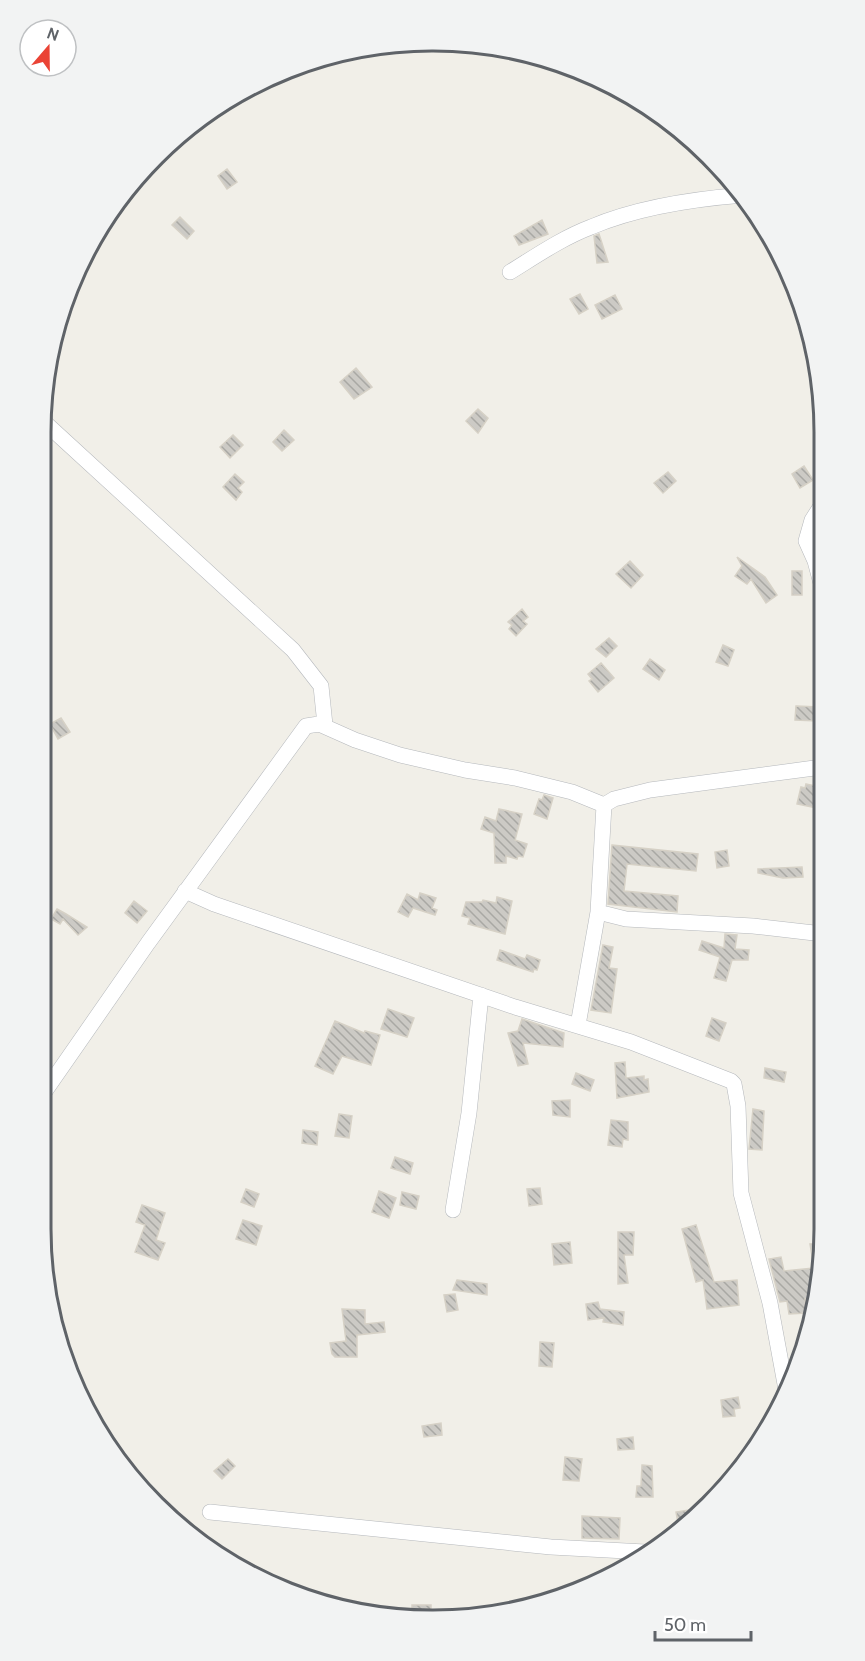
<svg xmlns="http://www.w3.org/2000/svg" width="865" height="1661" font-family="Cabin,sans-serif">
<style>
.building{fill:url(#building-back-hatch);stroke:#d6d1c6;stroke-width:1.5}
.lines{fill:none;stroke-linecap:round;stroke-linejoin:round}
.minor-casing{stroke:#b5b8bc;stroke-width:16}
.minor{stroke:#fff;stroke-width:15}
.rim{fill:none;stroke:#5f6368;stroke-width:3}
</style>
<defs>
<pattern id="building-back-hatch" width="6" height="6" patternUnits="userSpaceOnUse" patternTransform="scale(1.5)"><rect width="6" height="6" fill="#cccac5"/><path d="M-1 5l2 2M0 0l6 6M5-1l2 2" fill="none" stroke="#a9a8a4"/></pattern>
</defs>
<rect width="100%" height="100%" fill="#f1efe8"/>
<path class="building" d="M227,169l10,13 -10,7 -9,-13z
M180,217l14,14 -7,8 -15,-14z
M542,220l6,14 -29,11 -5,-9z
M599,234l9,28 -11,1 -3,-27z
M580,294l8,15 -9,5 -9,-15z
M615,295l7,14 -20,10 -7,-14z
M356,368l16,19 -18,12 -14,-17z
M478,409l10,9 -10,15 -12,-12z
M284,430l10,10 -12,11 -9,-9z
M233,435l10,10 -13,13 -10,-11z
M804,466l9,14 -13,8 -8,-14z
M668,472l8,9 -13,12 -9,-10z
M235,474l9,8 -6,6 4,4 -6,8 -13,-13z
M737,557l28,20 12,18 -11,8 -15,-24 -4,5 -12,-8 7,-10z
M630,561l13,14 -12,13 -15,-14z
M792,571h10v24h-10z
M522,609l6,8 -5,4 4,3 -11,12 -7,-7 3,-4 -4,-3z
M609,638l8,8 -11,11 -10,-8z
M723,645l11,5 -6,16 -12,-4z
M650,659l15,11 -6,10 -16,-11z
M601,663l13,15 -16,14 -9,-11 3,-2 -4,-5z
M796,706l23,1 -1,14 -23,-1z
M61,718l9,14 -12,7 -8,-15z
M806,784l10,2v4l6,1v18l-25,-5 4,-17 4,1z
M544,795l9,3 -6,21 -13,-5 5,-15 3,1z
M499,809l23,5 -7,26 12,4 -4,13 -5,-1 -1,3 -11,-3v7h-11l-1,-30 -13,-4 4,-12 11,4z
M612,845l86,9 -2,17 -69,-7 -3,27 54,5 -1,16 -69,-8z
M727,850l2,16 -12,2 -2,-16z
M802,867l1,10 -20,1 -25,-5v-4z
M420,893l16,5 -4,10 5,2 -2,5 -22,-7 -5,9 -10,-5 9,-18 11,6z
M497,897l15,4 -7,33 -37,-10 2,-6 -8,-2 4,-14h16l1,-2 13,3z
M134,901l13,10 -10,12 -12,-10z
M57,909l9,5 21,13 -9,8 -15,-16 -3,5 -9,-5z
M725,934l12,1 -2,14 14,1 -1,10h-16l-6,21 -12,-3 6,-21 -21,-7 3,-9 22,7z
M603,945l10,2 -4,21 8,1 -6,44 -20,-3z
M500,950l25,9 2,-4 13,5 -3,10 -3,-1 -1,3 -36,-12z
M388,1009l26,9 -7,19 -26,-8z
M712,1018l14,5 -7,18 -13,-5z
M522,1019l42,14 -1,14 -40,-4 5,21 -10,2 -10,-33 10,-2z
M335,1021l29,12 1,-2 15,4 -9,30 -29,-9 -9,18 -18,-8z
M625,1062l1,16 18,-2v4l4,-1 1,13 -32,6 -2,-35z
M765,1068l21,4 -2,10 -20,-4z
M576,1073l18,7 -4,11 -18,-7z
M570,1100v17l-17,-2 -1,-14z
M753,1109l11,2 -2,39 -13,-1z
M339,1114l13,2 -3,22 -14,-2z
M611,1120l17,2v18l-5,-1 -1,8 -14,-2z
M303,1130l15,2 -1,13 -15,-2z
M395,1157l18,6 -3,11 -19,-6z
M540,1188l2,16 -13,2 -2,-17z
M246,1189l13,5 -5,13 -13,-5z
M379,1191l17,7 -7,20 -17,-6z
M402,1192l17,4 -3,13 -16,-4z
M142,1205l23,8 -9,27 9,3 -7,17 -23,-8 10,-27 -9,-3z
M243,1220l19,6 -6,19 -20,-6z
M696,1225l18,57 23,-2 2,25 -32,4 -4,-29 -7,2 -14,-53z
M618,1232h16l-1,23h-9l4,28 -10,1z
M570,1242l2,21 -18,2 -2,-21z
M824,1243l-7,54 -12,2 1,14 -17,1 -2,-13 -7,1 -11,-43 12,-2 3,14 30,-3 -4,-24z
M457,1280l30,4v11l-34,-5z
M455,1294l3,16 -11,2 -3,-17z
M598,1302l2,7 24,3 -1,13 -20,-3 1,-4 -16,2 -2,-16z
M342,1309l23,1v14l19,-2 1,10 -28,3v22h-22l-3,-3 -2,-11 16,-2z
M540,1342l14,1 -2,24 -13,-1z
M738,1397l2,11 -6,1 1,7 -12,1 -2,-17z
M441,1423l1,12 -18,2 -2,-11z
M633,1437l1,12 -16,1 -1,-11z
M565,1457l17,2 -3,22 -16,-1z
M228,1459l7,7 -13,13 -8,-8z
M642,1465l10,1 1,31h-17l1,-11h4z
M708,1507l-17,12 -12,9 -3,-16z
M582,1516l38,2 -1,21 -37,-1z
M412,1605h19v10h-19z"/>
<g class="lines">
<g class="minor-casing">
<path id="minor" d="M510,272c26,-16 52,-34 81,-45 47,-20 102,-28 153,-32
M41,419l252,231 28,36 4,39
M821,506l-9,14 -6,21 9,20 7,26
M604,805l10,-6 36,-9 172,-23
M185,891l29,13 301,103 116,35 100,39 3,3 4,22 3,87 29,110 17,92
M598,912l28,7 127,7 70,8
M578,1025l20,-113 6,-107
M41,1097l107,-154 158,-217 13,-2 36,16 45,15 65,15 50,8 57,14 32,13
M453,1210l16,-97 12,-118
M210,1512l341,35 94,5"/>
</g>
<use href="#minor" class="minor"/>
</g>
<path d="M0 0H865V1661H0ZM432 51H433A381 381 0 0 1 814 432V1229A381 381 0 0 1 433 1610H432A381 381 0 0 1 51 1229V432A381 381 0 0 1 432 51Z" fill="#f2f3f3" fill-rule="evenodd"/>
<path class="rim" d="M432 51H433A381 381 0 0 1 814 432V1229A381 381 0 0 1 433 1610H432A381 381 0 0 1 51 1229V432A381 381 0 0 1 432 51Z"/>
<g transform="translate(48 48) rotate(20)"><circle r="28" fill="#ffffff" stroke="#bfc1c3" stroke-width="1.5"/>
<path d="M0-4.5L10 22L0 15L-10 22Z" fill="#ea4335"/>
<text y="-9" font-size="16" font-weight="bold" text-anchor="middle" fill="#5f6368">N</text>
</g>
<path d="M655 1631v9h96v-9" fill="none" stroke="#5f6368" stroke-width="3"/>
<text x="664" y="1631" font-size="18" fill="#5f6368" stroke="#ffffff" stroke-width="4.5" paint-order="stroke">50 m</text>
</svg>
